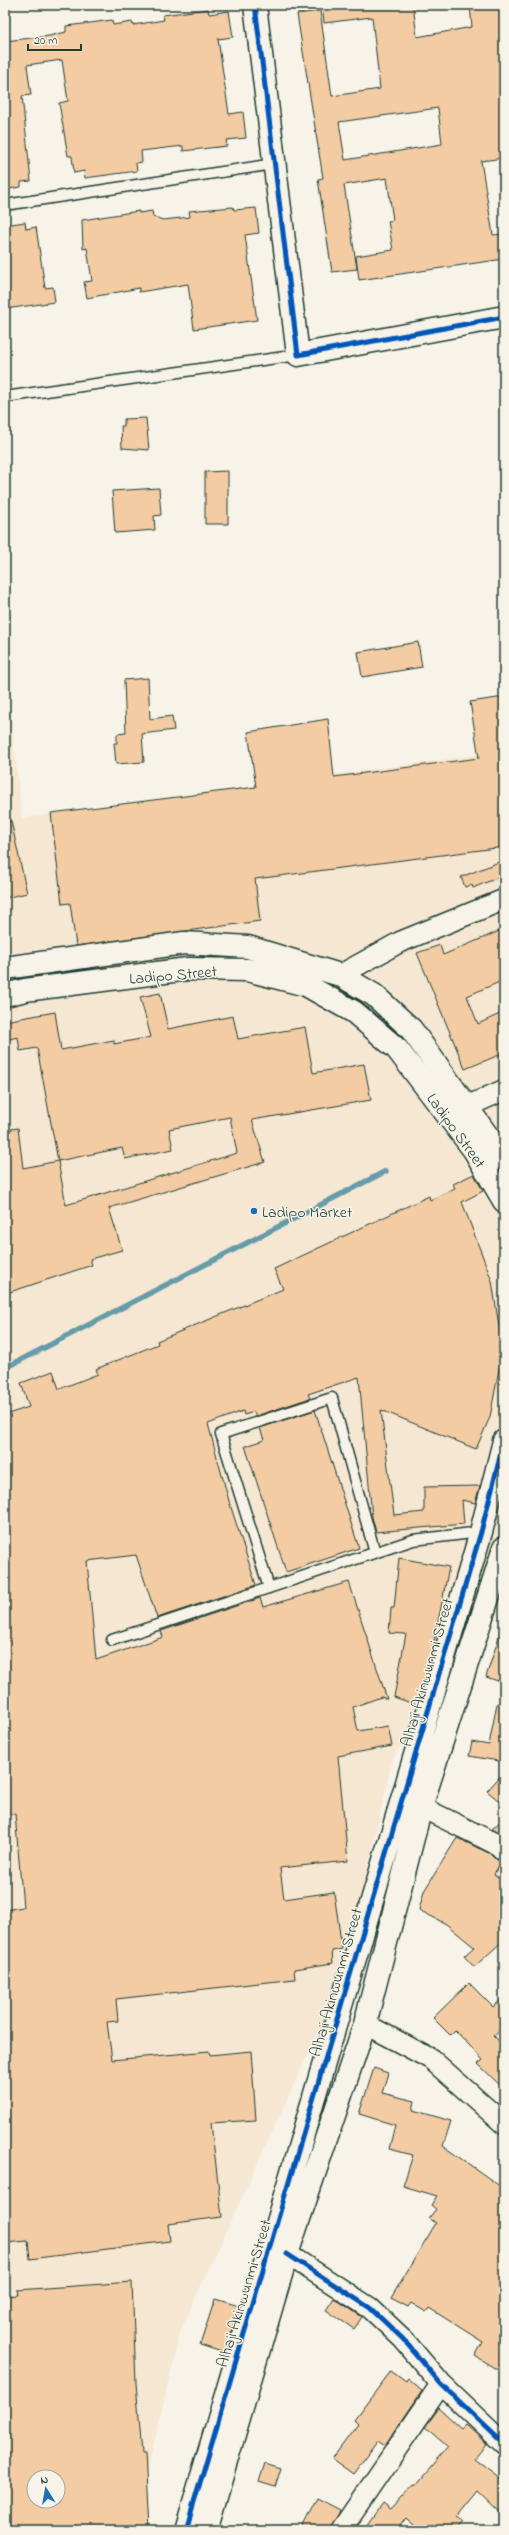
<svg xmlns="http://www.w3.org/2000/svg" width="509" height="2535" font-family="'Indie Flower',sans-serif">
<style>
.built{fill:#f6e7d3;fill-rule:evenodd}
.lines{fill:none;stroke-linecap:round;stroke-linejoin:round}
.stream{stroke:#669caa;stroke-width:5.5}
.building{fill:#f4cca3;stroke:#1f3d34;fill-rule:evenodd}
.service-casing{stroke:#1f3d34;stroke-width:13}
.minor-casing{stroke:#1f3d34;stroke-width:23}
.tertiary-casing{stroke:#1f3d34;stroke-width:25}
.secondary-casing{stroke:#1f3d34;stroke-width:25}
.service{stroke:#f7f3e8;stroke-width:10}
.minor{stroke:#f7f3e8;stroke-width:20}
.tertiary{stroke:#f7f3e8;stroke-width:22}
.secondary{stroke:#f7f3e8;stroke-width:22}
.cycleway-casing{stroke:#f7f3e8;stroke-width:8}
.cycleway{stroke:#0057b8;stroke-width:5}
.poi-dot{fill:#1f6fb2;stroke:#f7f3e8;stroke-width:1.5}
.labels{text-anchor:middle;stroke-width:3;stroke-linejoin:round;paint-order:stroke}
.street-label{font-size:16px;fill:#1f3d34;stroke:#f7f3e8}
.poi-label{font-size:16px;fill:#1f3d34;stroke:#f7f3e8;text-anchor:start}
</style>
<rect width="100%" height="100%" fill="#f7f3e8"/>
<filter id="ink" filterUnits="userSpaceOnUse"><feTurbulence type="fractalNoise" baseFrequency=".025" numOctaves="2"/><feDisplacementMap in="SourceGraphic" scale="8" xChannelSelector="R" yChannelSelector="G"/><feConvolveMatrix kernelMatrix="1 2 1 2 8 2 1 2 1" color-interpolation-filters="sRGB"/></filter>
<g filter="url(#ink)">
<path class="built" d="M5,668l17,150 482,-67v852l-111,155 -52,225 -160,346 -48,201h-128zM34,2477h24v24h-24z"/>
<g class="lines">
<path class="stream" d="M5,1365l8,-1 373,-193"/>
</g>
<path class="building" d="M322,5h91l4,32 55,-10 -2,-22h34v153l-23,3 12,74 11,-1v25l-145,21 -3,-24 37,-6 -5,-29 5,-1 -6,-42 -43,7 13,84 -25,3 -14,-93 5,-1 -26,-164 23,-3 12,85 48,-7 -8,-72 -48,6zM438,108l4,36 -97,16 -6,-38z
M208,9l1,5 20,-3 4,26 -15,2 11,75 14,-2 3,26 -20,2 1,6 -44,5v-5l-42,5 1,11 -6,1 1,8 -52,7 -1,-7 -10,2 -2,-17h-4l-9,-53 9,-2 -6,-41 -35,5 4,30 -9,1 9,85 -10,1v5l-13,2 -1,-5h-2v-143l44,-5 17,-4v-6l17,-2 29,-4 1,5 19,-3 1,3 31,-5 -1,-5z
M233,207l1,3 22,-2 3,25 -14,2 12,85 -63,9 -6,-45 -49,8v-4l-52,10 -3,-16 8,-1 -5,-33 -4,1 -1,-29 57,-9v2l13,-2 1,6 10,3 27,-3 -1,-6z
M25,222l1,7 10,-2 9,61 8,-1 2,15 -50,7v-84z
M146,418l3,32 -27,-2 -1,-22h3v-7z
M228,471v53h-23v-52z
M159,488l2,27 -7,1 1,14 -40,3 -3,-42z
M418,642l4,25 -60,10 -4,-25z
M148,678l2,41 22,-3 2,14 -32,4 2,28 -28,2 -2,-21h3v-9l9,-1 -2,-53z
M504,697v150l-249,32 5,42 -184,25 -6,-43 -8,1 -11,-91 205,-26 -8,-55 80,-13 6,58 145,-19 -9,-56z
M5,821h6l16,72 -22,5z
M504,860v15l-31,13 -1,-3 -7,2 -4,-10z
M504,929v51l-37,16 11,28 26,-12v41l-39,16 -48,-116 23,-8 3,10z
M160,993l8,36 65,-13 5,23 67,-12 8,46 51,-9 7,36 -119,20 13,42 -156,46 13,42 -32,9 2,6 -85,28 -2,-8v-155l13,-2 5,40 35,-7 8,44 171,-52 -7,-36 -61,12 4,20 -48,10 -3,-11 -64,13 -21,-113 -17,3 -2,-14 -13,3v-19l50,-9 6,38 53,-10v4l37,-7 -11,-40z
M474,1174l9,17 -21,11 30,79 12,78v5h-4l-10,53 -14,32 -95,-39 13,105 30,-3v-25l56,-1 -5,17 -13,-3 2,24 -88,8 -4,-15 -13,-140 -51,17 2,4 -54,18 -2,-4 -10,3 -1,-4 -35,13 21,77 27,84 -99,33 -21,-63 -49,6 9,99 67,-23 -2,-6 99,-33 3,9 86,-25 38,117 -6,-2 -28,10 5,24 30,-5 4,20 -54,10 10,105 -68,7 4,31 50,-7 8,57 -10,2 1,12 -39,6 1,10 -179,20 2,22 -11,1 5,38 97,-9 1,4 41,-4 5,69 -45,3 11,94 -54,7 2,17 -140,18 -2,-18 -23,2v-174h5l-5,-43v-116l18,-3 -8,-93h-6l-4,-21v-378l24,-8 -8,-24 32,-12 6,18 39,-15 -2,-5 62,-25 -1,-3 126,-52 -9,-20 155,-73 1,4 25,-12 -2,-4z
M315,1410l44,138 -73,24 -41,-126 19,-6 -4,-12z
M399,1558l50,9 -17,85 -15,53 -23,-8 12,-63 -17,-1 2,-25h3z
M501,1630h3v53l-18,-6z
M497,1703h7v59l-35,-6 3,-14 17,3z
M504,1772v33l-17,-14z
M504,1818v17l-12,-6z
M457,1838l34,16 10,8 -7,12 10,8v58l-30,27 -10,-11 10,-9 -28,-23 -27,-14 5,-19z
M469,1983l24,24 11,-10v30l-10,9 10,10v43l-26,-25 5,-4 -28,-30 -5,5 -17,-17z
M374,2068l14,5 -6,20 33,8 -2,9 38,11 -8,25 61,43v185l-29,-18 8,-14 -54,-34 -3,4 -15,-9 -3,4 -17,-9 45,-75 -7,-5 7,-9 -5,-4 6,-9 -34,-10 10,-31 -24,-6 6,-24 -36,-11z
M132,2282l4,101 6,70h3l4,77h-144v-234l13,-1 -1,-5zM34,2477h24v24h-24z
M334,2298l28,19 -8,12 -28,-19z
M215,2299l24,7 -14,47 -25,-8z
M391,2371l15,11 2,-3 14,12 -37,55 -7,-5 -25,33 -21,-15 26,-35 -4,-4z
M439,2408l23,21 4,-4 21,19 -13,15 30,23v33l-25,-24 -22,27 6,4 -7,8h-35l-15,-13 -10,13h-33l19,-26 8,6 24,-26 2,1 32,-38 -23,-20z
M265,2463l16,5 -6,19 -16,-5z
M317,2498l23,12 -1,3 -9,17h-29z"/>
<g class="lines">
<g class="service-casing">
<path id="service" d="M5,205l269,-41
M5,397l293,-42
M269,1588l-48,-154 111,-36 43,155
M112,1640l301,-100 68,-8"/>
</g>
<g class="minor-casing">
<path id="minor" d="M340,975l60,-33 103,-42
M468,1106l36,-16
M421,1807l77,38 6,6
M365,2024l66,35 73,65
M287,2254l83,54 33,31 38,45 63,60
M341,2530l100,-146"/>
</g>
<g class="tertiary-casing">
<path id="tertiary" d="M255,5l43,350 206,-38
M186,2530l295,-998 23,-91
M206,2530l81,-276 78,-230 56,-217 83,-259"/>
</g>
<g class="secondary-casing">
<path id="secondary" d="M5,968l179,-25 64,4 92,28 34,20 37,34 93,130
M5,995l20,-5 163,-21 59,1 59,15 48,27 43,37 77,101 30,51"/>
</g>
<use href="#service" class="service"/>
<use href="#minor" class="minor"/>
<use href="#tertiary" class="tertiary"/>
<use href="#secondary" class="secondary"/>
<g class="cycleway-casing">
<path id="cycleway" d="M255,5l43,350 206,-38
M287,2254l83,54 33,31 38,45 63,60
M186,2530l295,-998 23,-91"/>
</g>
<use href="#cycleway" class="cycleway"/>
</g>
</g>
<circle class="poi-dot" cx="254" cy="1211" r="4"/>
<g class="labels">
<g class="street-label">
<text transform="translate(173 974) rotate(-5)" y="6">Ladipo Street</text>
<text transform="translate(457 1130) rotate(54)" y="6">Ladipo Street</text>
<text transform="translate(426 1672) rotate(-74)" y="6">Alhaji Akinwunmi Street</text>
<text transform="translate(335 1982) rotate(-74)" y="6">Alhaji Akinwunmi Street</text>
<text transform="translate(243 2293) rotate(-73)" y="6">Alhaji Akinwunmi Street</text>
</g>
<g class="poi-label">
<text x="262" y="1217">Ladipo Market</text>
</g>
</g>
<rect width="509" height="2535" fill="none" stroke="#f7f3e8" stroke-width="20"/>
<rect x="10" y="10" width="489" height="2515" fill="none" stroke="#1f3d34" stroke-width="1.5" filter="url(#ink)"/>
<g transform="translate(46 2489) rotate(349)"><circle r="19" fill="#f7f3e8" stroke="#a1aaa0"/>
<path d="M0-3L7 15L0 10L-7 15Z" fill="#1f6fb2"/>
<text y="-6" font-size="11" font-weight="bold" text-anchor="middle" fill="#1f3d34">N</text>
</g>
<path d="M28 44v6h53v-6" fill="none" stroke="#1f3d34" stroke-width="2"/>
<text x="34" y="44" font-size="12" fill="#1f3d34" stroke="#f7f3e8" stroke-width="3" paint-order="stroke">20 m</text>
</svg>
